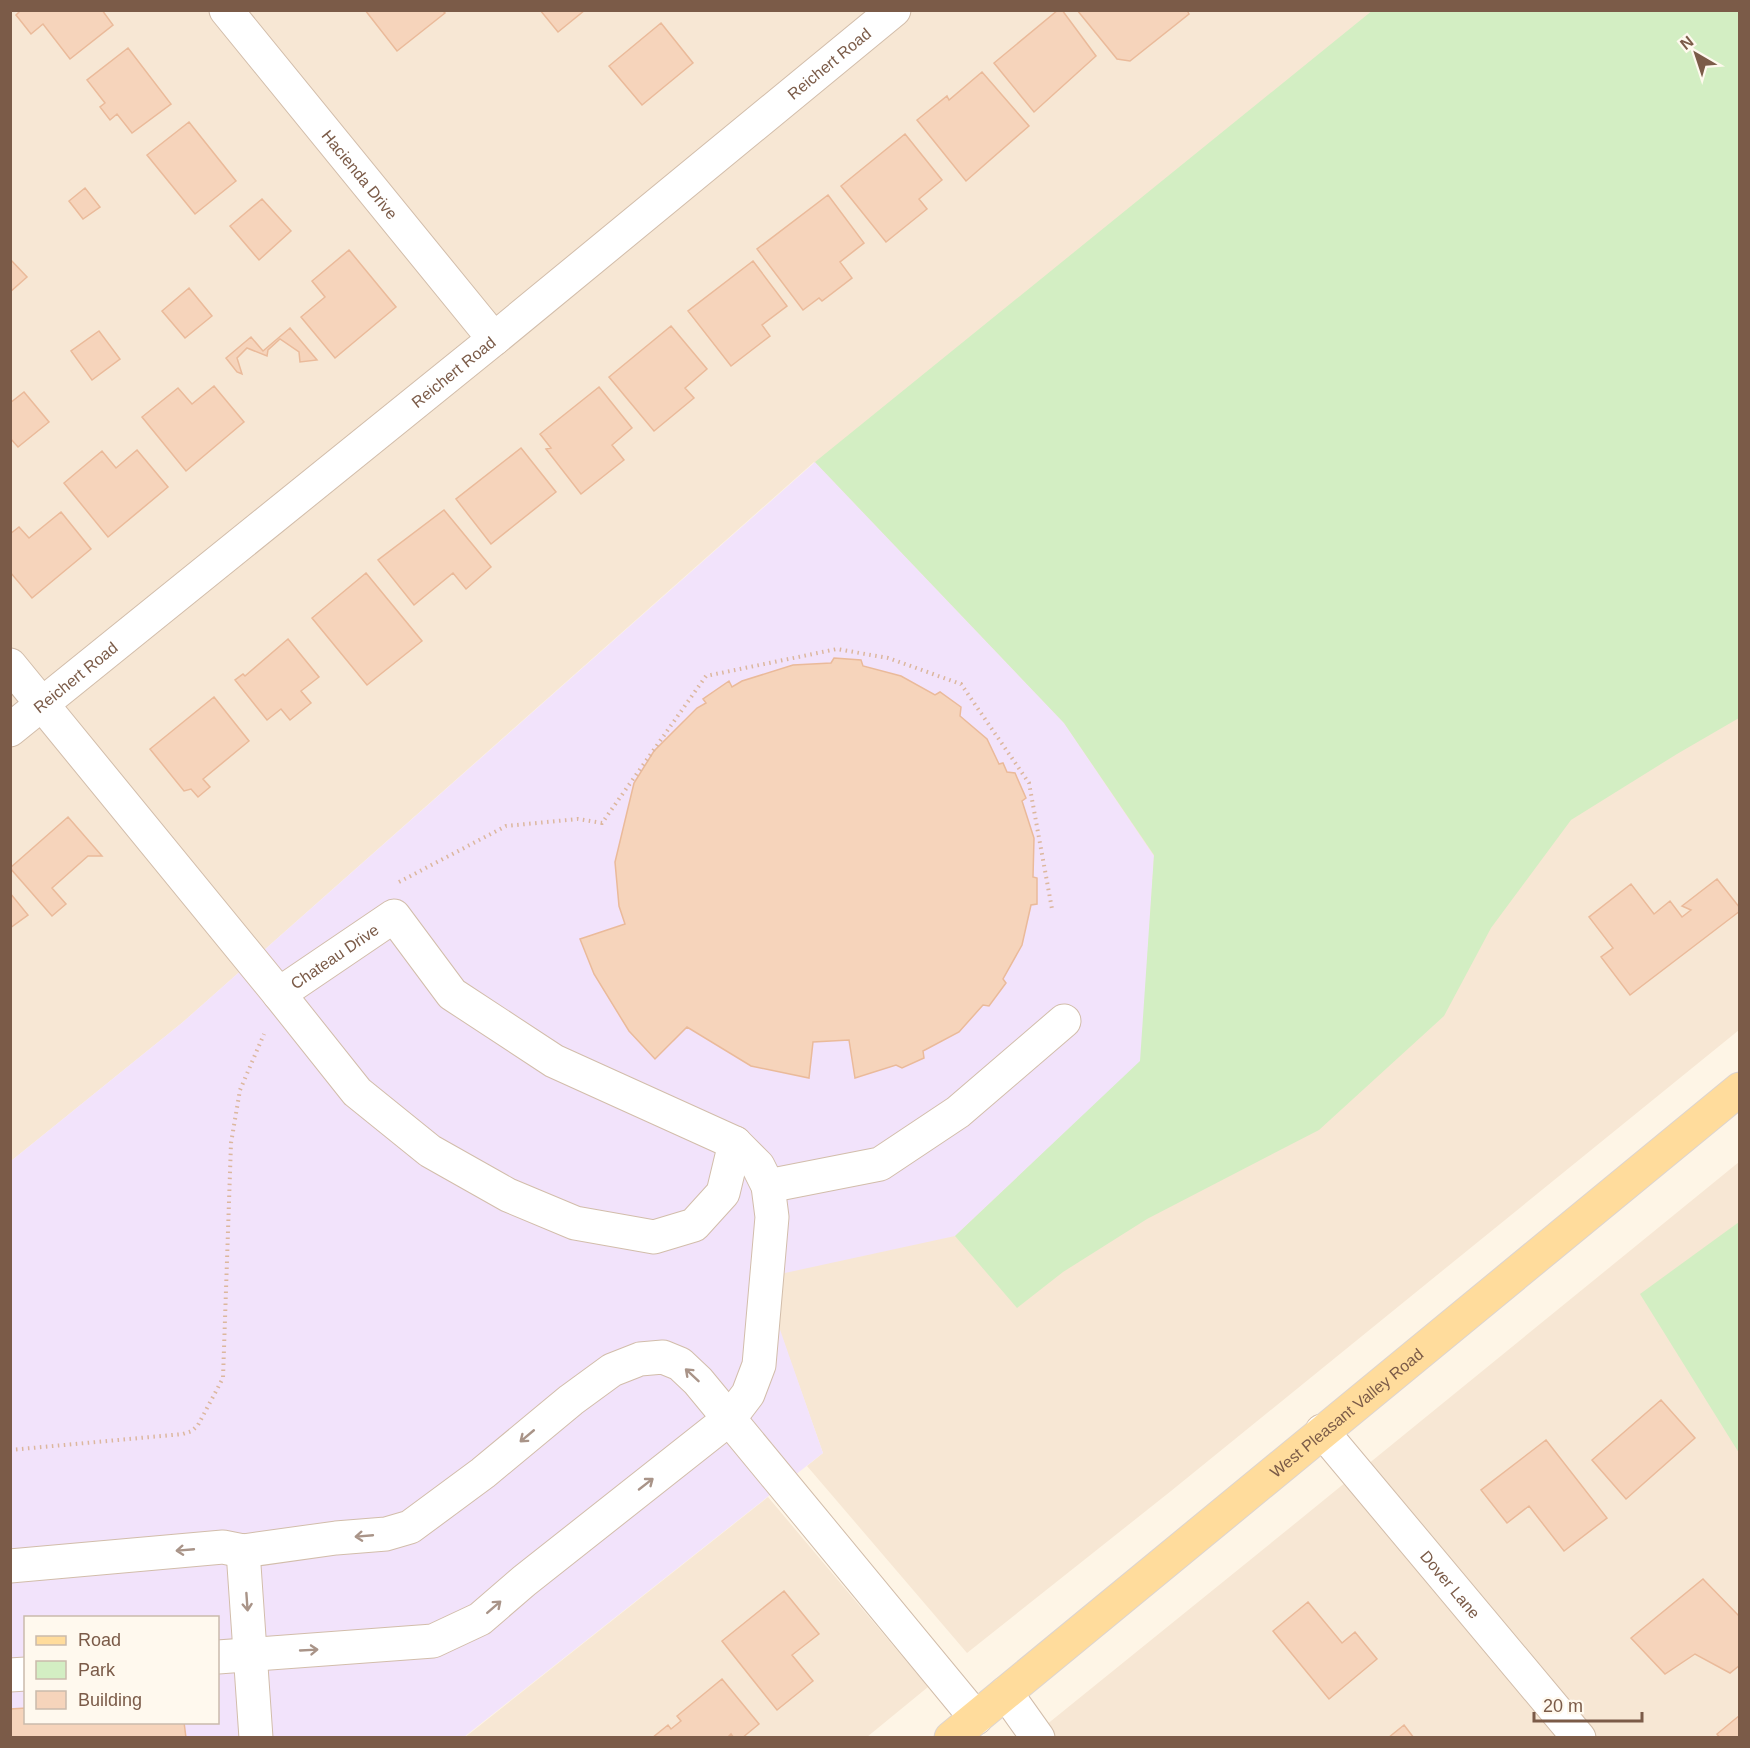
<svg xmlns="http://www.w3.org/2000/svg" width="1750" height="1748" font-family="Helvetica,sans-serif">
<style>
.residential{fill:#f7e7d4}
.education{fill:#f2e3fb;fill-rule:evenodd}
.green{fill:#d3eec3}
.building{fill:#f6d4bb;stroke:#eaba9a;stroke-width:1.5}
.lines{fill:none;stroke-linecap:round;stroke-linejoin:round}
.minor-casing{stroke:#d2bdaa;stroke-width:35}
.major-casing{stroke:#ddd4cf;stroke-width:35}
.path{stroke:#dcb79e;stroke-width:4;stroke-dasharray:1.5 4.5;stroke-linecap:butt}
.minor{stroke:#fff;stroke-width:33}
.major{stroke:#ffdc9c;stroke-width:33}
.oneway{stroke:#a99488}
.labels{text-anchor:middle;stroke-width:5;stroke-linejoin:round;paint-order:stroke}
.street-label{font-size:16px;fill:#7b5b48;stroke:#fff9ee}
</style>
<rect width="100%" height="100%" fill="#fef5e6"/>
<path class="residential" d="M11,11h1728v1019l-568,461 -204,162 -160,-187 16,-13 -62,-175 53,-816 -631,560 -172,139z
M1739,1162v575l-709,1 262,-212z
M768,1497l160,190 -61,50 -403,1z"/>
<path class="education" d="M815,462l249,261 90,133 -13,205 -186,175 -193,42 61,175 -359,284 -453,1v-577l172,-139zM26,1618h192v104h-192z"/>
<path class="green" d="M1373,10l366,1v707l-62,36 -106,66 -80,108 -47,88 -125,114 -172,89 -84,53 -46,36 -62,-72 185,-175 14,-206 -90,-132 -249,-261z
M1739,1222v231l-99,-159z"/>
<path class="building" d="M21,10h81l11,15 -43,34 -27,-35 -12,10 -15,-19z
M365,10h77l3,3 -48,38z
M540,10h45l-27,22z
M1058,10h4l34,46 -62,56 -40,-49z
M1077,10h110l2,4 -59,47 -13,-2z
M661,23l32,40 -51,42 -33,-39z
M128,48l43,56 -39,29 -15,-19 -7,6 -10,-13 5,-4 -18,-23z
M982,72l47,54 -63,55 -49,-61 30,-24 2,4z
M189,122l47,59 -41,33 -48,-59z
M905,134l37,46 -23,19 8,10 -41,33 -45,-56z
M85,188l15,19 -17,12 -14,-18z
M828,195l36,48 -24,19 12,16 -30,23 -3,-3 -16,12 -46,-61z
M262,199l29,32 -32,29 -29,-34z
M349,250l47,57 -61,51 -34,-41 24,-20 -13,-16z
M10,259l17,18 -17,15z
M753,261l34,45 -25,19 8,11 -39,30 -43,-55z
M189,288l23,28 -27,22 -23,-27z
M671,326l36,43 -22,19 9,10 -40,33 -45,-54z
M290,328l27,32 -17,2 -1,-10 -19,-13 -12,11 -1,6 -20,-8 -10,10 5,16 -5,-2 -11,-14 25,-21 12,14z
M99,331l21,28 -28,21 -21,-29z
M214,386l30,36 -58,49 -44,-54 36,-29 14,16z
M599,387l33,41 -20,17 12,15 -43,34 -35,-45 5,-1 -11,-14z
M24,392l25,30 -31,25 -8,-9v-35z
M521,448l35,44 -65,52 -35,-45z
M137,450l31,37 -60,50 -44,-54 38,-32 14,17z
M444,510l47,57 -25,22 -13,-16 -39,32 -36,-45z
M61,512l30,37 -59,49 -22,-26v-38l9,-7 10,11z
M366,573l56,68 -55,44 -55,-67z
M288,639l31,38 -18,14 10,12 -21,17 -9,-11 -14,11 -32,-40 8,-6 2,2z
M834,658l27,2 2,6 38,10 34,19 5,-3 21,15 -1,9 27,23 12,25 4,-1 4,9 8,1 11,25 -4,3 12,37 -1,39 4,1v26l-6,1 -9,40 -19,34 3,4 -17,23 -6,-1 -24,27 -36,19 1,7 -22,10 -6,-3 -41,13 -6,-38 -36,2 -4,36 -58,-12 -64,-39 -32,32 -26,-28 -35,-57 -14,-35 45,-15 -6,-18 -4,-44 19,-79 20,-32 43,-43 9,-5 -3,-4 26,-18 3,6 10,-6 51,-16 38,-2z
M214,697l35,44 -46,38 7,8 -12,10 -7,-8 -7,2 -34,-42z
M68,817l34,39h-14l-36,32 14,16 -14,12 -42,-48z
M1717,879l23,29v3l-110,84 -29,-38 12,-9 -24,-31 42,-33 23,30 16,-13 12,16 9,-7 -9,-4z
M10,893l18,22 -18,13z
M1661,1400l34,38 -69,61 -34,-39z
M1546,1440l61,78 -43,33 -35,-45 -22,17 -26,-33z
M1703,1579l37,38v48l-10,8 -35,-19 -30,20 -34,-36z
M784,1591l35,43 -27,21 21,26 -36,29 -55,-69z
M1308,1602l34,41 13,-11 22,27 -48,40 -56,-68z
M722,1679l37,45 -17,14h-8l-3,-4 -4,4h-75l16,-13 3,4 10,-8 -4,-5z
M26,1708v14h158l2,16h-176v-29z
M1740,1715v23h-20l-3,-4z
M1404,1725l10,13h-26z"/>
<g class="lines">
<g class="minor-casing">
<g id="minor">
<path id="s1" d="M226,10l268,329"/>
<path id="s2" d="M10,665l269,329 115,-78 58,78 102,67 181,82 23,23 10,20 4,31 -13,148 -11,29 -19,25 -205,162 -44,38 -47,22 -215,16"/>
<path id="s3" d="M10,730l484,-391 400,-329"/>
<path d="M279,994l78,98 73,59 78,44 67,28 79,14 40,-12 29,-32 12,-50"/>
<path d="M768,1186l112,-22 78,-52 106,-91"/>
<path id="s4" d="M1322,1431l257,307"/>
<path d="M243,1551l13,187"/>
<path d="M10,1566l213,-19 20,4 93,-13 50,-4 24,-7 73,-54 88,-73 41,-30 28,-11 23,-2 17,7 18,17 278,337"/>
<path d="M10,1675l16,-1"/>
<path d="M1006,1693l32,45"/>
</g>
</g>
<g class="major-casing">
<g id="major">
<path id="s5" d="M951,1738l789,-649"/>
</g>
</g>
<path class="path" d="M399,882l107,-56 72,-7 24,4 104,-147 131,-27 51,9 73,26 68,99 23,126
M10,1450l173,-16 9,-3 6,-6 25,-47 8,-235 9,-53 24,-56"/>
<use href="#minor" class="minor"/>
<use href="#major" class="major"/>
</g>
<defs><path id="oneway-shaft" d="M-6 0H5M1.5-3L5.5 0L1.5 3" fill="none" stroke-width="1.6" stroke-linecap="round" stroke-linejoin="round" transform="scale(1.5)"/></defs>
<g class="oneway">
<use href="#oneway-shaft" transform="translate(692 1375) rotate(-137)"/>
<use href="#oneway-shaft" transform="translate(527 1436) rotate(140)"/>
<use href="#oneway-shaft" transform="translate(646 1484) rotate(-38)"/>
<use href="#oneway-shaft" transform="translate(364 1536) rotate(175)"/>
<use href="#oneway-shaft" transform="translate(185 1550) rotate(175)"/>
<use href="#oneway-shaft" transform="translate(247 1602) rotate(86)"/>
<use href="#oneway-shaft" transform="translate(494 1607) rotate(-41)"/>
<use href="#oneway-shaft" transform="translate(309 1650) rotate(-3)"/>
</g>
<g class="labels">
<g class="street-label">
<text dy="6" stroke="none"><textPath href="#s3" startOffset="1056">Reichert Road</textPath></text>
<text dy="6" stroke="none"><textPath href="#s1" startOffset="212">Hacienda Drive</textPath></text>
<text dy="6" stroke="none"><textPath href="#s3" startOffset="570">Reichert Road</textPath></text>
<text dy="6" stroke="none"><textPath href="#s3" startOffset="84">Reichert Road</textPath></text>
<text dy="6" stroke="none"><textPath href="#s2" startOffset="492">Chateau Drive</textPath></text>
<text dy="6" stroke="none"><textPath href="#s5" startOffset="512">West Pleasant Valley Road</textPath></text>
<text dy="6" stroke="none"><textPath href="#s4" startOffset="200">Dover Lane</textPath></text>
</g>
</g>
<rect width="1750" height="1748" fill="none" stroke="#7b5b48" stroke-width="24"/>
<rect x="24" y="1616" width="195" height="108" fill="#fff9ee" stroke="#cabaac" stroke-width="1.5"/>
<rect x="36" y="1636" width="30" height="9" fill="#ffdc9c" stroke="#cabaac" stroke-width="1.5"/>
<text x="78" y="1646" font-size="18" fill="#7b5b48">Road</text>
<rect x="36" y="1661" width="30" height="18" fill="#d3eec3" stroke="#cabaac" stroke-width="1.5"/>
<text x="78" y="1676" font-size="18" fill="#7b5b48">Park</text>
<rect x="36" y="1691" width="30" height="18" fill="#f6d4bb" stroke="#cabaac" stroke-width="1.5"/>
<text x="78" y="1706" font-size="18" fill="#7b5b48">Building</text>
<g transform="translate(1696 54) rotate(321)" stroke="#fff9ee" stroke-width="4.5" paint-order="stroke">
<path d="M0-4.5L10 22L0 15L-10 22Z" fill="#7b5b48"/>
<text y="-9" font-size="16" font-weight="bold" text-anchor="middle" fill="#7b5b48">N</text>
</g>
<path d="M1534 1712v9h108v-9" fill="none" stroke="#7b5b48" stroke-width="3"/>
<text x="1543" y="1712" font-size="18" fill="#7b5b48" stroke="#fff9ee" stroke-width="4.5" paint-order="stroke">20 m</text>
</svg>
